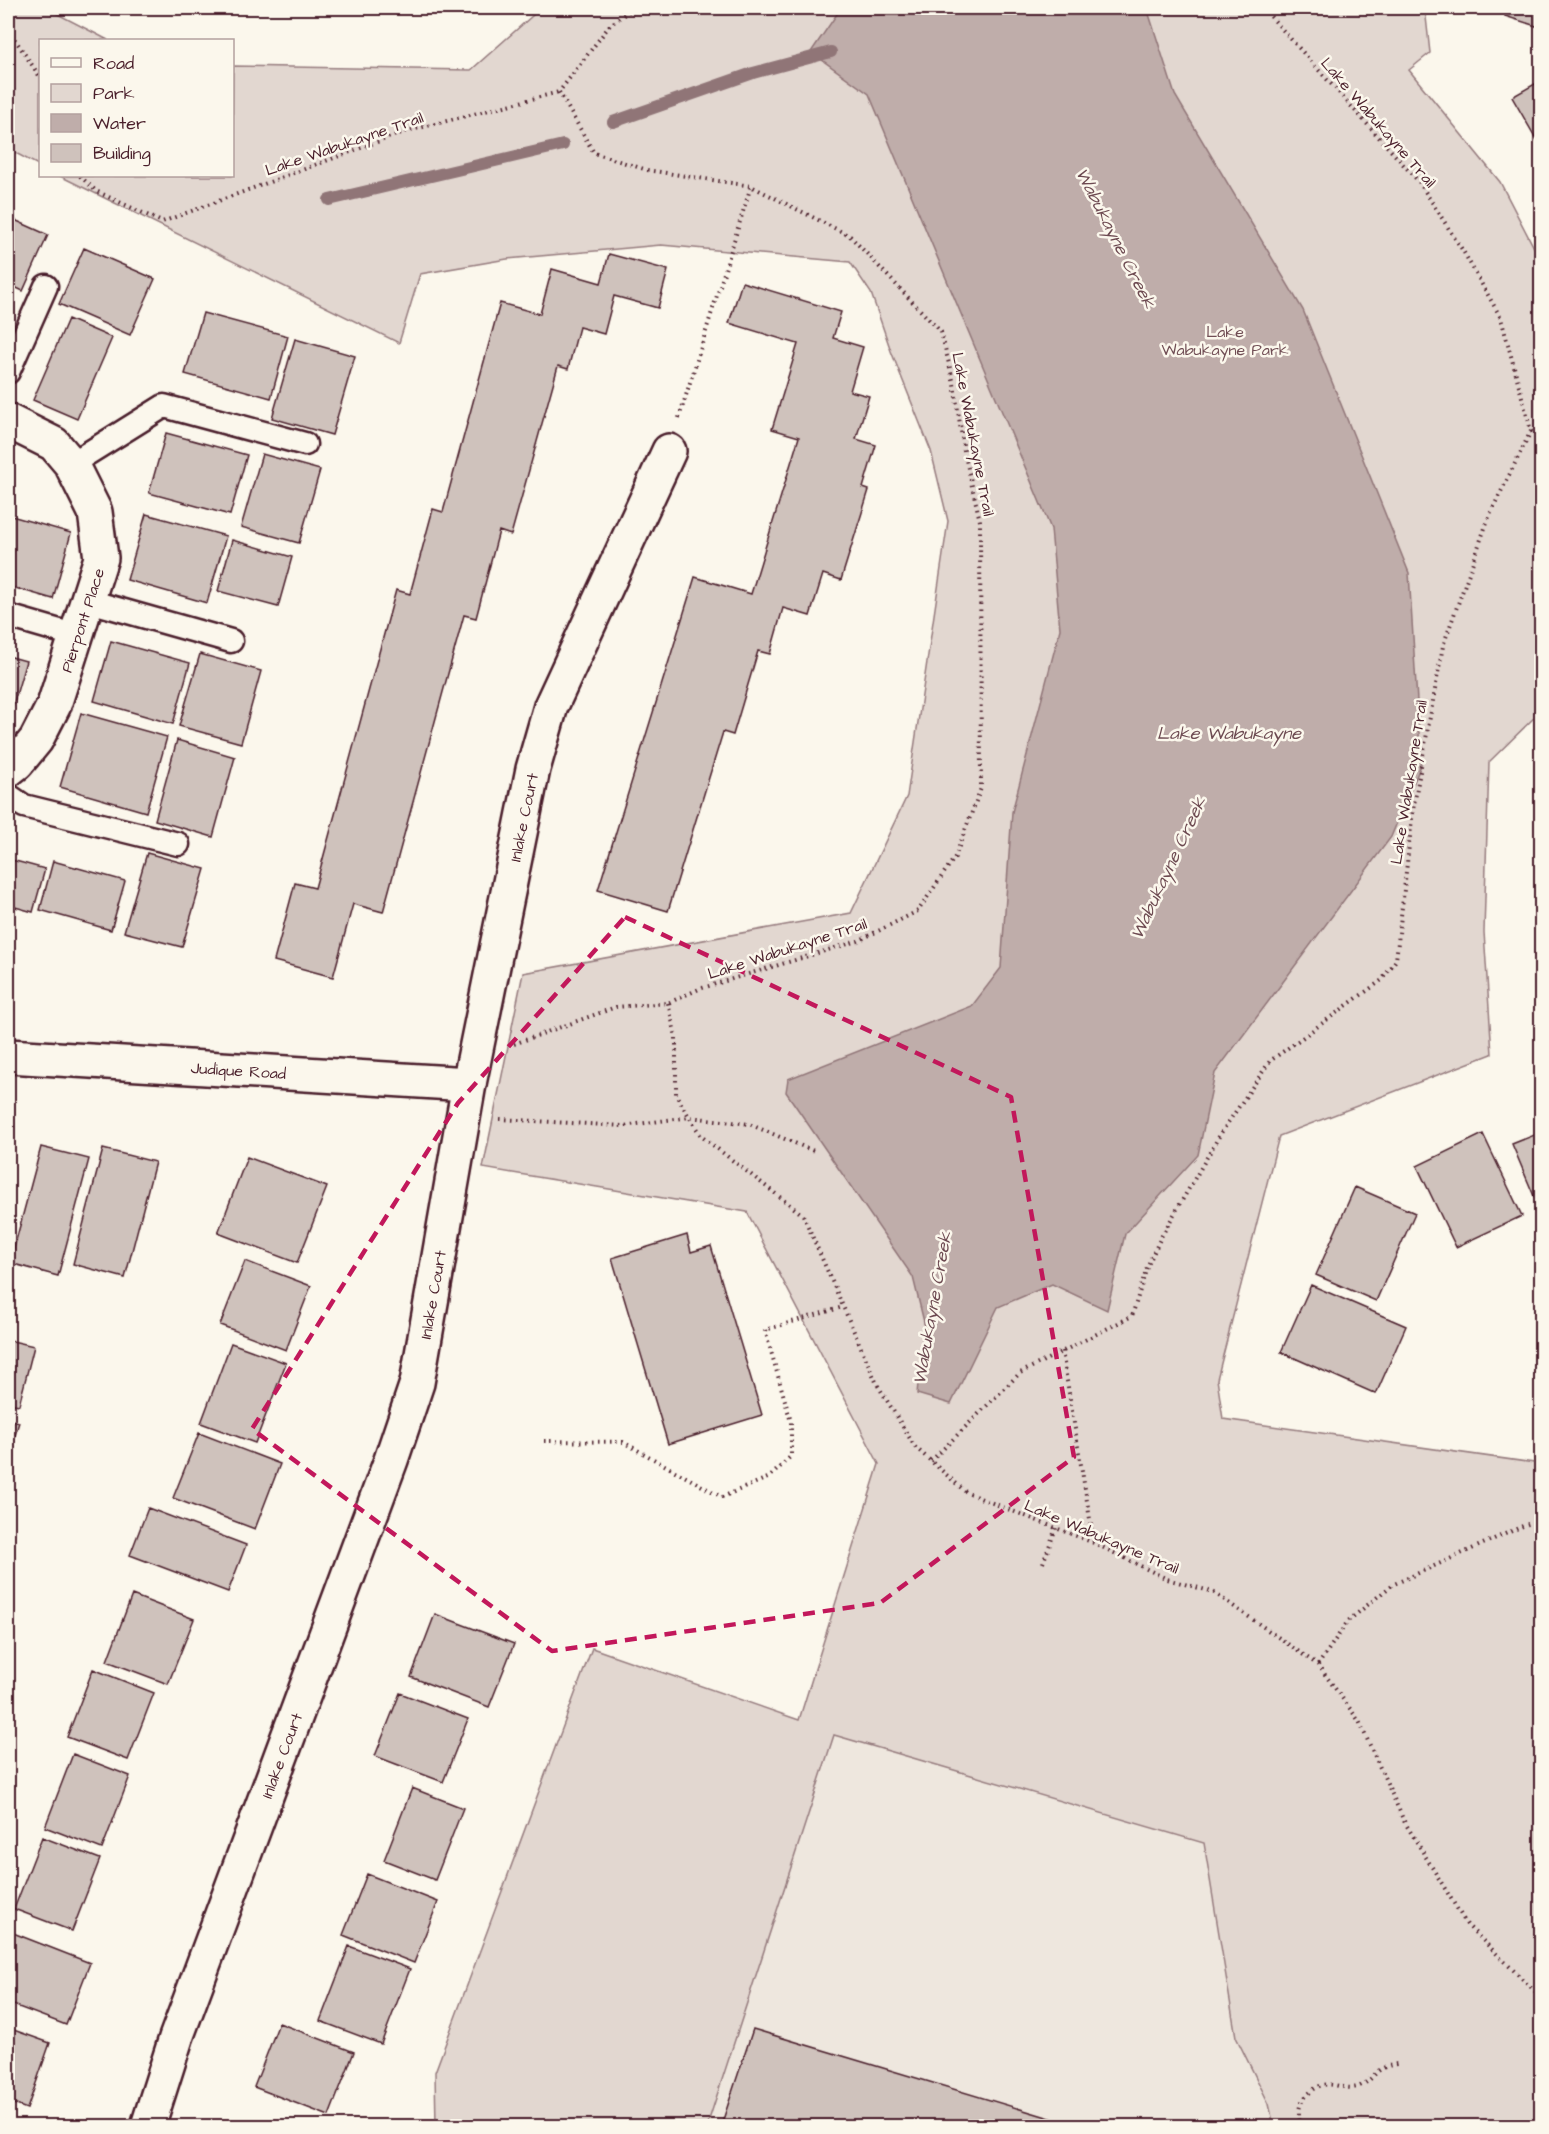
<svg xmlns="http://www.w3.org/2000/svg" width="1549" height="2134" font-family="'Architects Daughter',sans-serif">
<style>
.built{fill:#eee7de}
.green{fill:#e2d7d0;stroke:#967b7e;stroke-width:1.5}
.water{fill:#bfadaa;stroke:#907477;stroke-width:1.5}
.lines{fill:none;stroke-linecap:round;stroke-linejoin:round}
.stream{stroke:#907477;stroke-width:12}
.building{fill:#cfc2bc;stroke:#4a1f2b;stroke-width:1.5}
.service-casing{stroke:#4a1f2b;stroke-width:27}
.minor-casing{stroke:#4a1f2b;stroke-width:38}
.path{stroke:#4a1f2b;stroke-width:4;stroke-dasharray:1.5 4.5;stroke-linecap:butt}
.service{stroke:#fbf7ec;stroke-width:22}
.minor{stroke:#fbf7ec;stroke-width:33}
.marked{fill:none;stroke:#c2185b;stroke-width:4.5;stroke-dasharray:12 8;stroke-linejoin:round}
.labels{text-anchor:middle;stroke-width:5;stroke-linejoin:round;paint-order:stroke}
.street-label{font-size:16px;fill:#4a1f2b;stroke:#fbf7ec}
.park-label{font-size:16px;fill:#704d54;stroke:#fbf7ec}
.water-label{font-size:18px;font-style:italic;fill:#6d4a51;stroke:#fbf7ec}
</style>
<rect width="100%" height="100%" fill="#fbf7ec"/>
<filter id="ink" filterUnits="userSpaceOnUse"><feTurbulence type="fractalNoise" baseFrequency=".0167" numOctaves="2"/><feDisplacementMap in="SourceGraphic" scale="12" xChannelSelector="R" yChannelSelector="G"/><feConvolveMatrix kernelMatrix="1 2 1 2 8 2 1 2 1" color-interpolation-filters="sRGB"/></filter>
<g filter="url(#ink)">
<path class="built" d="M834,1735l371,108 31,194 33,67 5,22h-567z"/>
<path class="green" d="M8,8h38l62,32h-68v126l-32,-17z
M541,8h884l5,45 -21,17 91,112 41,79v450l-52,51 -5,170 8,122 -213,82 -62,243 6,40 318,45v662h-267l-5,-22 -33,-67 -32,-194 -370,-108 -127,391h-271l-1,-54 157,-424 207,72 80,-256 -132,-252 -264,-44 40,-195 328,-60 56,-117 41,-275 -17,-70 -40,-100 -20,-58 -21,-31 -189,-17 -154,14 -87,15 -21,69 -339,-167h172l1,-110 238,4z"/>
<path class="water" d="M841,8h306l28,87 128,215 106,263 12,192 -30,72 -176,236 -17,82 -73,79 -18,76 -55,-26 -54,23 -47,97 -34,-10 7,-72 -11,-45 -127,-185 2,-13 184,-73 29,-38 11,-156 48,-183 -9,-100 -182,-435 -58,-42z"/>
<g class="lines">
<path class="stream" d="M613,122l140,-49 78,-21
M329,200l234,-55"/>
</g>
<path class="building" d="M351,8h38l-37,4z
M1508,8h34v20l-37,-12z
M1542,80v69l-30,-52z
M8,217l40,18 -25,56 -15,-7z
M84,248l71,31 -25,56 -71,-31z
M609,254l59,16 -10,38 -44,-12 -10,38 -25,-7 -11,42 -10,-3 -47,169 -12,-4 -23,87 -12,-3 -81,297 -30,-8 -20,73 -59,-16 21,-78 20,5 81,-298 14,4 23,-85 10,3 57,-209 40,11 12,-45 49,14z
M742,282l99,30 -8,26 30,9 -13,44 19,5 -13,43 20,6 -13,43 6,2 -28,90 -18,-6 -13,42 -27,-8 -13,46 -12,-3 -25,84 -10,-3 -55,179 -70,-21 97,-313 56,17 48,-157 -27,-8 26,-85 -69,-21z
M203,313l85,23 -17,62 -86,-24z
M68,319l44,19 -35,81 -44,-19z
M295,339l60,17 -23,79 -60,-17z
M166,433l81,22 -17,60 -81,-22z
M262,454l58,16 -21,73 -58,-16z
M146,514l80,22 -19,67 -80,-23z
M8,515l63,18 -18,66 -45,-13z
M232,540l60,17 -14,50 -60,-16z
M111,641l79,22 -17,61 -79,-23z
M200,654l61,17 -20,72 -62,-17z
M8,656l18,5 -16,55 -2,-1z
M81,713l86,24 -21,75 -86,-25z
M177,740l58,17 -22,80 -58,-17z
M147,853l58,16 -23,78 -58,-15z
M8,859l37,10 -12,43 -25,-7z
M53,861l72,20 -14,49 -71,-20z
M1542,1132v83l-30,-71z
M1483,1134l39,82 -66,31 -39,-81z
M41,1147l48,12 -31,117 -48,-13z
M103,1149l52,13 -30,116 -52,-14z
M247,1157l80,30 -30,76 -79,-30z
M1355,1187l60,26 -39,88 -60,-26z
M687,1235l4,17 20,-6 51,169 -94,29 -56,-186z
M245,1261l66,25 -25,64 -66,-25z
M1311,1285l95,41 -30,68 -95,-42z
M8,1340l26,6 -15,59 -11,-2z
M231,1343l55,20 -31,80 -54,-20z
M8,1419l11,3 -11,37z
M199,1433l81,31 -25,65 -82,-31z
M148,1508l98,37 -18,47 -98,-37z
M132,1595l62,24 -26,65 -61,-23z
M435,1614l79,30 -25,63 -78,-30z
M93,1669l61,24 -26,67 -61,-23z
M400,1693l68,26 -25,63 -68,-26z
M73,1754l57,22 -28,73 -57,-22z
M412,1788l51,20 -28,72 -51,-20z
M42,1837l58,22 -28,72 -58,-22z
M367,1874l71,28 -24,61 -71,-28z
M8,1931l82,32 -24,62 -58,-22z
M349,1946l61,23 -29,75 -61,-23z
M279,2023l75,29 -25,64 -75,-29z
M8,2028l42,15 -23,66 -19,-7z
M753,2029l304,91 -1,6h-335z"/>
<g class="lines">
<g class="service-casing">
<path id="service" d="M8,372l38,-86
M71,464l93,-58 141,38
M89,601l142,40
M8,616l69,20
M8,795l16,11 154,38"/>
</g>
<g class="minor-casing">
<g id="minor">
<path d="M8,421l46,23 17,20 24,48 6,46 -47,147 -18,35 -19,23 -9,7"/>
<path id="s1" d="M8,1056l461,28"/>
<path id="s2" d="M148,2126l28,-88 215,-578 26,-77 52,-299 64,-315 18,-63 118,-255"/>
</g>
</g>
<path class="path" d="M8,29l32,48
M80,176l16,15 66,31 242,-90 155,-40
M679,418l72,-232
M1531,431l11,9
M668,1003l8,34v58l25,41 102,79 74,169 38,63 52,46 127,50 73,36 46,13 105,73 41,56 45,100 63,104 75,73
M514,1044l102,-37 52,-4 31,-14 159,-48 60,-30 37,-54 26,-69 -1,-267 -16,-70 -10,-67 -13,-52 -91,-96 -99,-50 -104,-16 -53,-17 -35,-61 51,-67 23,-17
M500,1119l123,7 67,-9 16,2 43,5 67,28
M1062,1351l32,192
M544,1441l79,1 99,55 48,-20 21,-21v-34l-26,-92 78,-23
M931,1461l89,-88 112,-57 15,-49 14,-30 60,-104 49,-72 112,-81 14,-20 17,-150 30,-164 47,-132 41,-83 -30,-113 -38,-67 -44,-69 -156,-174
M1043,1563l13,-35
M1318,1665l30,-44 44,-36 133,-60 17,-5
M1301,2126c-3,-7 -3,-20 2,-26 24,-31 39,-4 59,-15 16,-9 11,-17 35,-21"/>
<use href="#service" class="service"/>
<use href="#minor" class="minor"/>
</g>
</g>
<path class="marked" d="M625,917l386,180 63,360 -194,146 -328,48 -300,-222 206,-326z"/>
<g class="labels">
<g class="street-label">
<text transform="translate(1379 122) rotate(49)" y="6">Lake Wabukayne Trail</text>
<text transform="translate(344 143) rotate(-19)" y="6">Lake Wabukayne Trail</text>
<text transform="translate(974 434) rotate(79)" y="6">Lake Wabukayne Trail</text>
<text transform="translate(82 620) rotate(-72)" y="6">Pierpont Place</text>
<text transform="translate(1408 782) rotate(-81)" y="6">Lake Wabukayne Trail</text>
<text dy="6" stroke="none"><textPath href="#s2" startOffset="1366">Inlake Court</textPath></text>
<text transform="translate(787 948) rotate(-18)" y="6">Lake Wabukayne Trail</text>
<text dy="6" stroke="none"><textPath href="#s1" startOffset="231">Judique Road</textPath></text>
<text dy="6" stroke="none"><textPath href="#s2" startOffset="880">Inlake Court</textPath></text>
<text transform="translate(1102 1536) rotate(23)" y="6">Lake Wabukayne Trail</text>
<text dy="6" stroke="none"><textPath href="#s2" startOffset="394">Inlake Court</textPath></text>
</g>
<g class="park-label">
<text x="1225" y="337">Lake<tspan x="1225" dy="18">Wabukayne Park</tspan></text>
</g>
<g class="water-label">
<text transform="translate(1116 238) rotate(63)" y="6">Wabukayne Creek</text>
<text x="1229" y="739">Lake Wabukayne</text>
<text transform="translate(1168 868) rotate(-65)" y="6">Wabukayne Creek</text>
<text transform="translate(932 1308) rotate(-80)" y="6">Wabukayne Creek</text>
</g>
</g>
<rect width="1549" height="2134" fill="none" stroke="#fbf7ec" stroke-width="30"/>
<rect x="15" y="15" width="1519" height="2104" fill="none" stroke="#4a1f2b" stroke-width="2" filter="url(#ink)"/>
<rect x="39" y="39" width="195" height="138" fill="#fbf7ec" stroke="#b4a19f" stroke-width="1.5"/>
<rect x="51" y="58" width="30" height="9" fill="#fbf7ec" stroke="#b4a19f" stroke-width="1.5"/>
<text x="93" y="69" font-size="18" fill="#4a1f2b">Road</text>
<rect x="51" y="84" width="30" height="18" fill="#e2d7d0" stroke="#b4a19f" stroke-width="1.5"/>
<text x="93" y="99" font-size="18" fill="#4a1f2b">Park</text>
<rect x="51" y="114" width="30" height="18" fill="#bfadaa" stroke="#b4a19f" stroke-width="1.5"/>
<text x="93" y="129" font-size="18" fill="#4a1f2b">Water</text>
<rect x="51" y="144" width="30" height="18" fill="#cfc2bc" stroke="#b4a19f" stroke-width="1.5"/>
<text x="93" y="159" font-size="18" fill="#4a1f2b">Building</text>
</svg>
